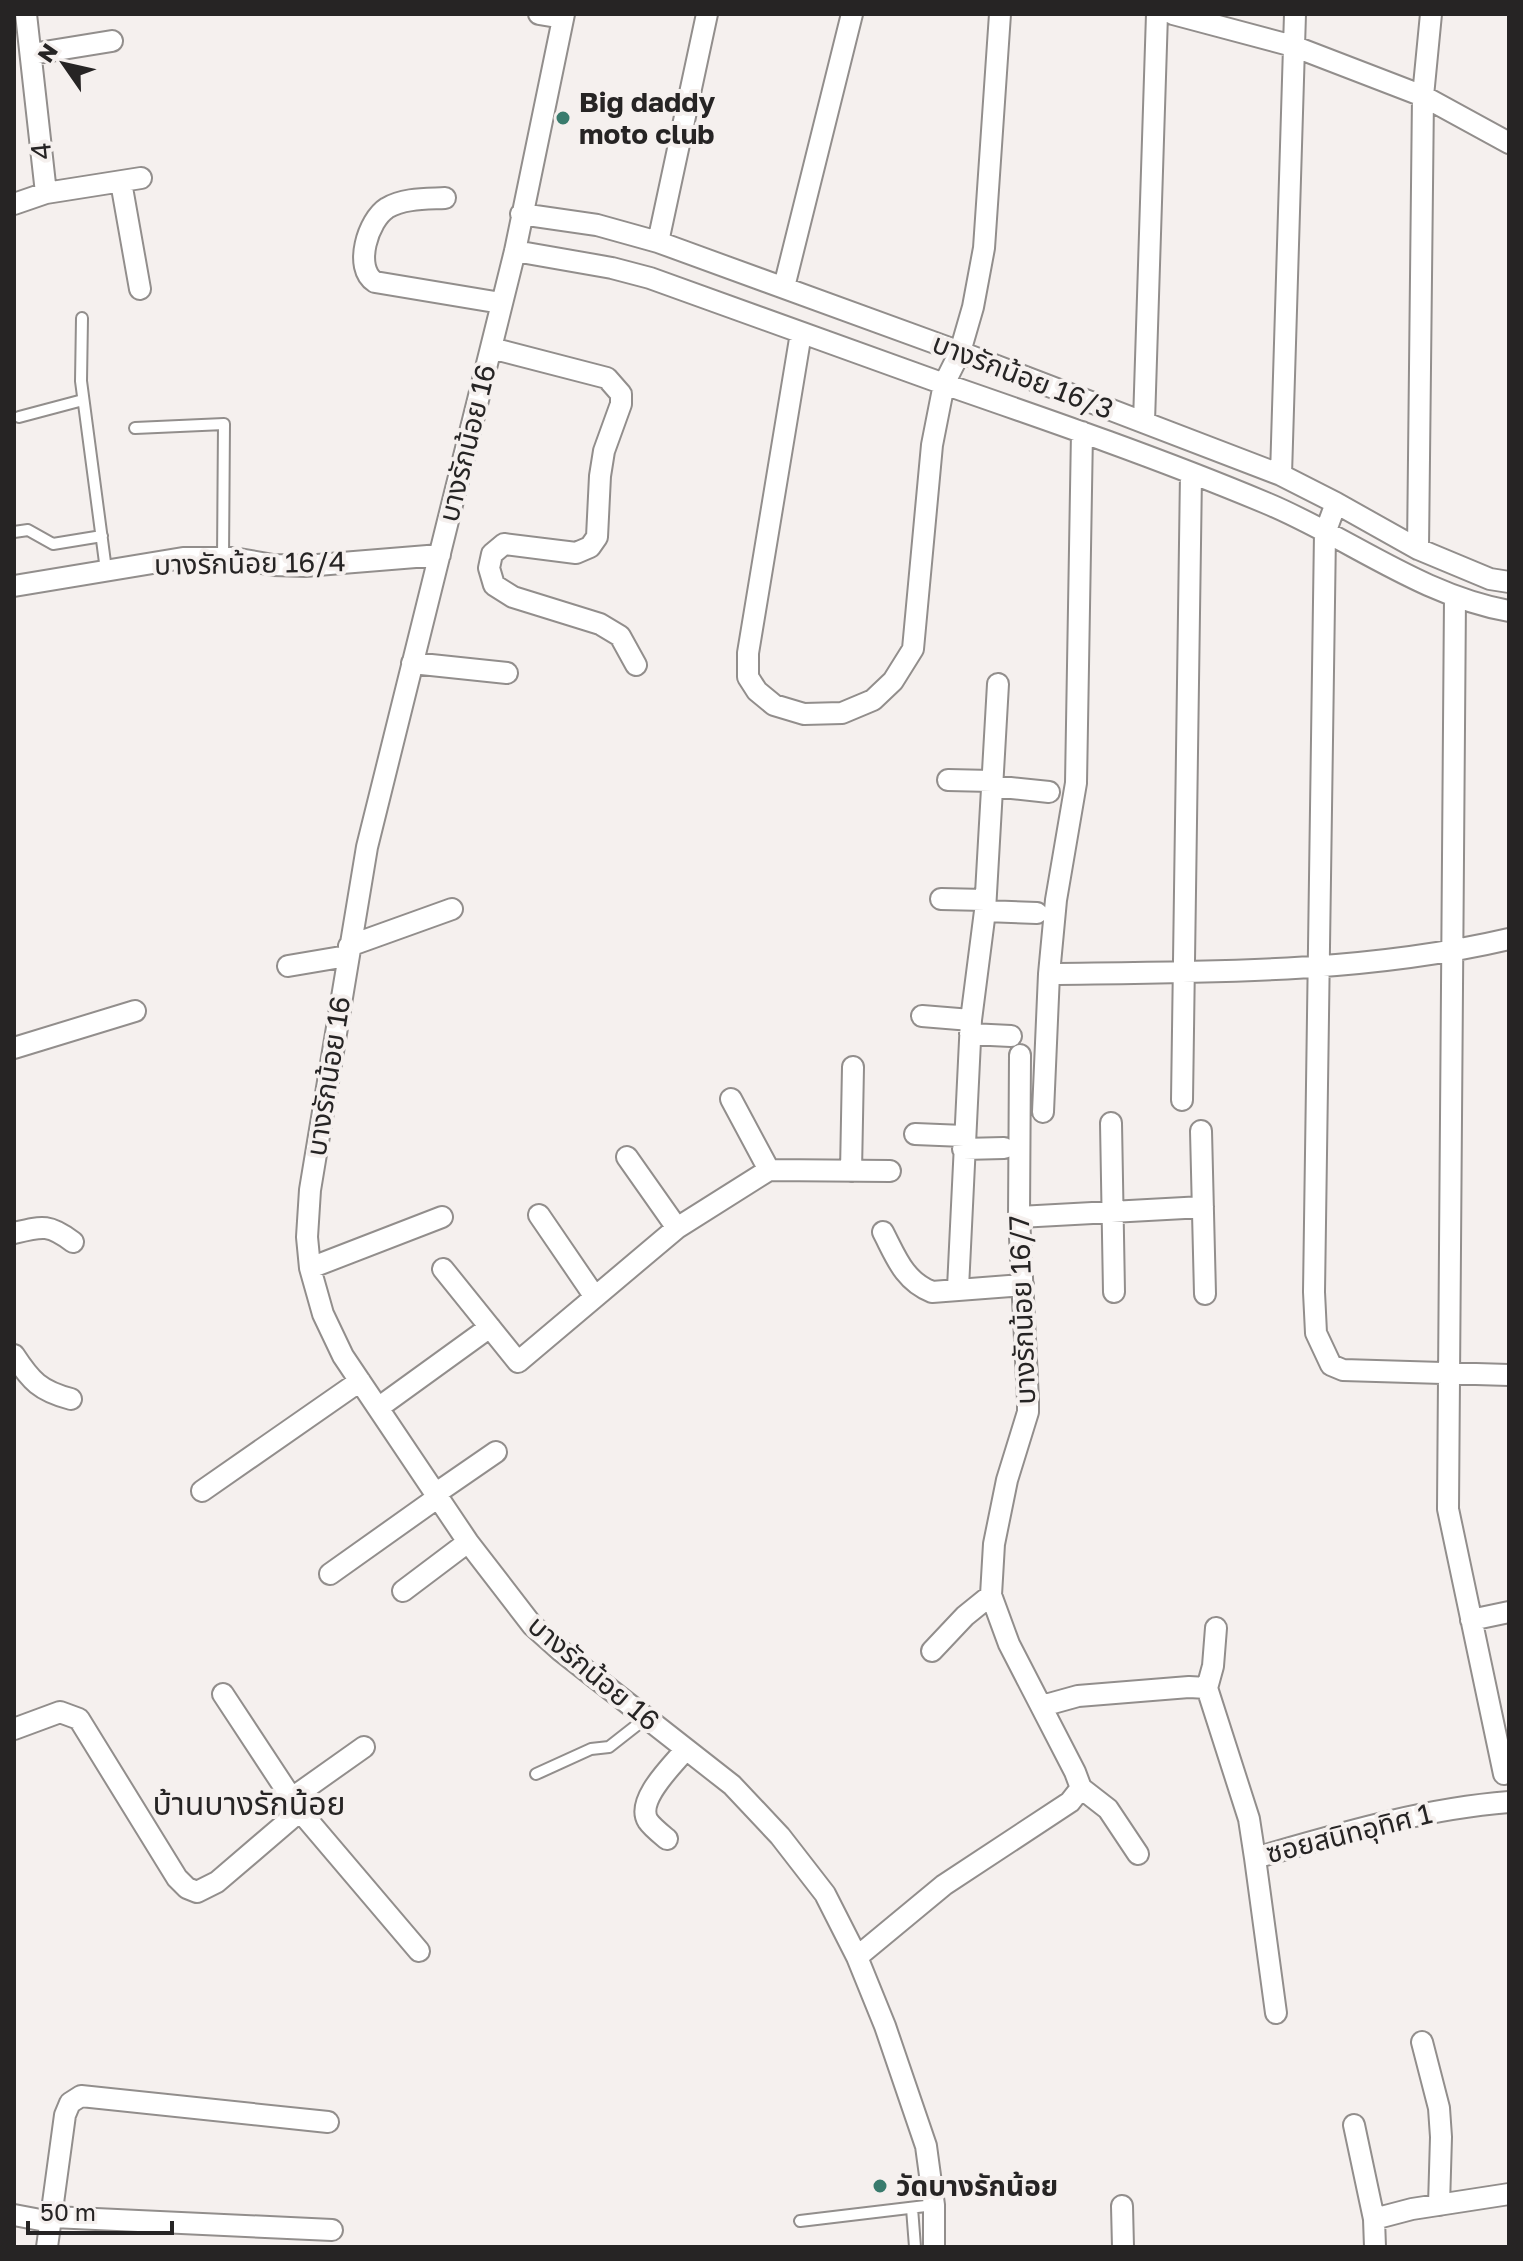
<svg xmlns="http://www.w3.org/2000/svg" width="1523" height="2261" font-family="'Golos Text','Noto Sans Thai',sans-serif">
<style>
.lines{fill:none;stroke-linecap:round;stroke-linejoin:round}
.lane-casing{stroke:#928e8c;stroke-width:14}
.street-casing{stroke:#928e8c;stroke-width:24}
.lane{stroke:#fff;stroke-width:10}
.street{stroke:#fff;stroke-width:20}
.poi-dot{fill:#397b6d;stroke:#f5f0ee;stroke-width:3}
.labels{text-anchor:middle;stroke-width:8;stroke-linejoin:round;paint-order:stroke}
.poi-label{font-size:28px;font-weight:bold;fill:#262424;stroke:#f5f0ee;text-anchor:start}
.street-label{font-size:28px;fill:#262424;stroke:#f5f0ee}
.quarter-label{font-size:32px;fill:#262424;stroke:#f5f0ee}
</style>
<rect width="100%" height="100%" fill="#f5f0ee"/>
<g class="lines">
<g class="lane-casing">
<path id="lane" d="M82,318l-1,63 25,189
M19,417l64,-17
M135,428l89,-4 -1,134
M14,532l14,-2 25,14 49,-8
M536,1774l55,-25 18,-2 37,-29
M912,2208l3,39
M800,2221l134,-16"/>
</g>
<g class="street-casing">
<path id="street" d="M26,14l20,179
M539,14l24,4
M564,14l-49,237 -148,596 -57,343 -3,47 3,31 13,46 20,42 125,186 64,83 29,26 171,134 48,51 45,58 32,63 28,69 41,120 8,59v42
M1173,14l120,32 130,50 86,47
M32,54l80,-13
M121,182l19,107
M445,198c-19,1 -41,0 -58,10 -19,12 -34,60 -12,74l126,21
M14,204l32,-11 95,-15
M521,214l76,11 61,17 302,110 321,123 55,28 82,46 72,30 19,3
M658,242l49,-228
M515,251l97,17 38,10c99,36 198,72 297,107 107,37 214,74 319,118 82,34 154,92 243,108
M784,287l68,-273
M801,333l-53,320v24l9,14 17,14 30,9 38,-1 31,-13 20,-19 20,-32 19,-204 12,-61 16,-32 13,-45 11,-59 16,-234
M491,348l116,30 14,16v10l-17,47 -4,25 -3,61 -7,10 -14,6 -72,-9 -12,10 -3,14 5,17 19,12 87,27 20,12 16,29
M1144,422l13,-408
M1281,475l14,-461
M1336,503l-11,30 -11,759 2,41 15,32 12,5 166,5
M1418,549l5,-453 8,-82
M14,586l169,-28h50l40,7 32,1 135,-11
M1455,597l-7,912 56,265
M412,663l95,10
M948,780l44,1
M992,786l57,6
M941,899l44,1
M985,911l52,2
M349,946l103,-37
M288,966l59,-10
M1049,974c153,-2 310,0 460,-35
M922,1016l49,4
M970,1034l41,2
M14,1048l121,-37
M731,1099l38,71
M1182,1100l9,-626
M1043,1112l6,-138 7,-74 20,-117 6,-351
M1111,1123l3,169
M1201,1131l4,163
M915,1134l49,2
M963,1149l41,-1
M627,1157l50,71
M851,1171l2,-104
M539,1215l56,82
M1019,1217l184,-10
M883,1232c13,25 21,49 49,60l91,-7
M14,1233c29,-7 35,-9 59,9
M310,1268l132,-51
M443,1269l75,93 159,-134 92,-58 121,1
M958,1288l13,-268 14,-109 13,-227
M14,1355c17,26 26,36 57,44
M378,1408l112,-81
M202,1491l158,-110
M435,1494l61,-42
M330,1574l107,-76
M403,1591l65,-49
M1471,1620l38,-8
M932,1651l33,-35 26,-21
M1207,1688l6,-22 3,-38
M223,1694l77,117 119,140
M1042,1706l36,-10 111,-9 18,1 42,131 6,39c84,-24 166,-49 254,-56
M14,1729l46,-17 19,7 98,159 10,10 10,4 20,-10 83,-71
M1081,1788l27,21 30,45
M292,1798l72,-51
M667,1839c-6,-5 -15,-12 -19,-18 -13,-21 26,-57 38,-72
M1255,1858l21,155
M857,1957l87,-72 126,-83 11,-14 -6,-16 -66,-128 -18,-49 3,-51 13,-64 21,-68v-12l-9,-183 1,-162
M1422,2042l17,66 2,29 -2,68
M1354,2125l20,94 1,28
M1122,2206l1,41
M14,2215l37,7
M53,2217l279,13
M1374,2219l38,-10 97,-15
M47,2247l18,-132 5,-12 11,-7 247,26"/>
</g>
<use href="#lane" class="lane"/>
<use href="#street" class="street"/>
</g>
<g class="poi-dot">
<circle cx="563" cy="118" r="8"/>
<circle cx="880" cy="2186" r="8"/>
</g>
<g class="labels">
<g class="poi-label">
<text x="579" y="112">Big daddy<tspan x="579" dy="32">moto club</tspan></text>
<text x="896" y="2196">วัดบางรักน้อย</text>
</g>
<g class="street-label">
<text transform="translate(41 151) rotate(-96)" y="10">4</text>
<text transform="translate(1023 376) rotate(21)" y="10">บางรักน้อย 16/3</text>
<text transform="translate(467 443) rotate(-76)" y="10">บางรักน้อย 16</text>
<text transform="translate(250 563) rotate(-1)" y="10">บางรักน้อย 16/4</text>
<text transform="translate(328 1076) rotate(-81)" y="10">บางรักน้อย 16</text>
<text transform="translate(1022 1310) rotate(-92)" y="10">บางรักน้อย 16/7</text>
<text transform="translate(594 1673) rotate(40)" y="10">บางรักน้อย 16</text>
<text transform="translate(1349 1833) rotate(-14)" y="10">ซอยสนิทอุทิศ 1</text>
</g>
<g class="quarter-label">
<text x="249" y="1815">บ้านบางรักน้อย</text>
</g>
</g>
<rect width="1523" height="2261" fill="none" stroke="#262424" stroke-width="32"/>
<g transform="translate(64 64) rotate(304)" stroke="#f5f0ee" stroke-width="6" paint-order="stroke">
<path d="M0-6L14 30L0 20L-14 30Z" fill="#262424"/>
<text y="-12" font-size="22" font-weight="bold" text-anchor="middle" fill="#262424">N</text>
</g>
<path d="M28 2221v12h144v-12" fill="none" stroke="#262424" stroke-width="4"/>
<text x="40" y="2221" font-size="24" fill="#262424" stroke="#f5f0ee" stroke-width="6" paint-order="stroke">50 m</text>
</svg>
